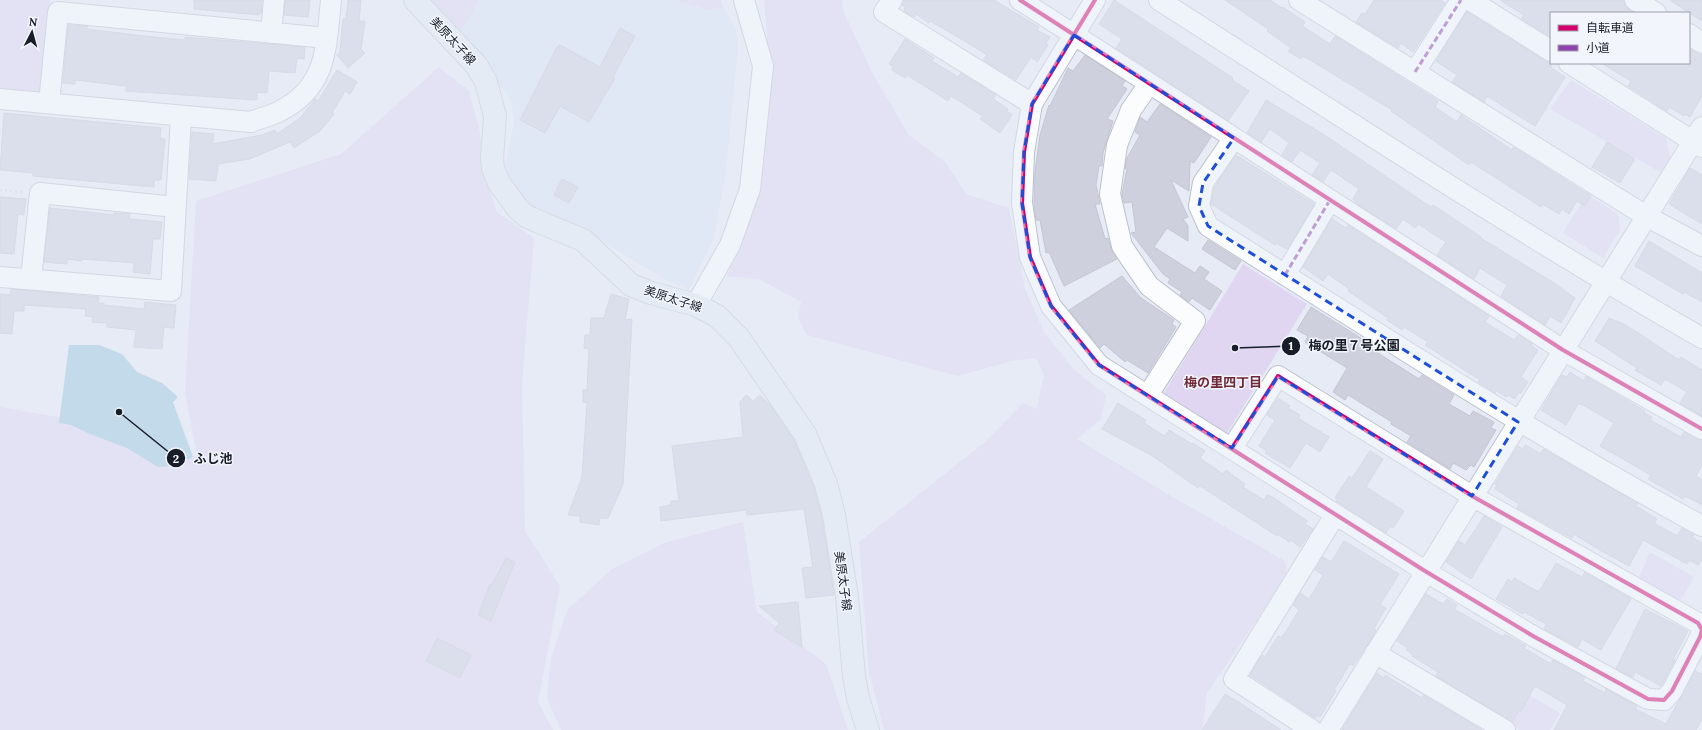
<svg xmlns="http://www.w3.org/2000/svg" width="1702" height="730" font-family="Lora,'Noto Sans JP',serif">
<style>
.built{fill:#d9e2f4}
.green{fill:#e0d6f2}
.water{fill:#98c5db}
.building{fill:#cfd0dd;stroke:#c4c6d1}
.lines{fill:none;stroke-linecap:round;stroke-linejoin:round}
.minor-casing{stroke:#bcc1cc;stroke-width:22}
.major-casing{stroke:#c4c6cd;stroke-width:24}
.path{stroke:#d8d9dd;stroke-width:2.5;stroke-dasharray:2 3;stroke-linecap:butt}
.minor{stroke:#fbfcfe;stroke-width:20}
.major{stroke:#e5ecf3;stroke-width:22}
.quiet{stroke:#8e44ad;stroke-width:3;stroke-dasharray:6 3;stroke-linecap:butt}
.cycleway-casing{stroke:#f2f5fc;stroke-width:6}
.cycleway{stroke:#d6006c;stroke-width:4}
.marked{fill:none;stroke:#1d4ed8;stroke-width:3;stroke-dasharray:8 5;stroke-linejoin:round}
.labels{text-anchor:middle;stroke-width:3;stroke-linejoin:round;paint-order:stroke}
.street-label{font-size:12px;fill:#181d2a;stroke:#f2f5fc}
.neighbourhood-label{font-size:13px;font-weight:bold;fill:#6e2836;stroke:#f2f5fc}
.leader{fill:none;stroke:#181d2a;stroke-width:1.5}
.callout-dot{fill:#181d2a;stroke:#f2f5fc;stroke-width:1.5}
.mark-label{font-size:12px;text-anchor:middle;font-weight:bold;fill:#fff}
.callout-label{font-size:13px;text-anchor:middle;font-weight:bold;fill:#181d2a;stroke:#f2f5fc;stroke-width:3;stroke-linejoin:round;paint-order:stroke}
</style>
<rect width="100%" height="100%" fill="#e6ebf6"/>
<path class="built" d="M479,0h195l35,10 14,-3 13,21 2,20 -12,123 -12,67 -25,52 -23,-10 -90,-55 -25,-6 -23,-10 -20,-22 -1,-28 7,-37 -3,-23 -53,-61z"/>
<path class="green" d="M0,0h50l-7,87 -6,7 -37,-3z
M427,0h52l-21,38z
M674,0h47l2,7 -14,3z
M764,0h78l2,13 28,59 36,62 38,29 20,31 43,14 16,81 19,43 29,37 33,26 -5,24 -24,20 94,57 114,65 2,12 -34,53 -46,67 -5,37h-318l-15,-58 -10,-130 125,-99 39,-40 14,6 7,-34 -8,-17 -24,3 -54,15 -151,-41 -9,-17 3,-16 -42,-23 -32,-3 28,-88 13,-137z
M439,67l30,24 11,41 4,41 13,39 37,26 -12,146 3,147 35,55 -22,116 15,28h-553v-323l75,13 84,46 20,-3 18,-8 -12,-62 11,-192 145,-47z
M1571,80l95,58 4,20 -10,14 -110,-63z
M1587,194l31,20 2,16 -17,28 -40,-25z
M1243,264l64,40 -80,129 -63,-40z
M743,522l14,90 69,52 22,66h-287l-14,-32 4,-40 16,-48 45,-41 55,-27z
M1650,552l44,25 -14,25 -42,-22z
M1510,684l50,29 -10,17h-30l-28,-16z"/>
<path class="water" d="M69,345h30l23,9 15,18 25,11 16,14 -5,5 20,55 -20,9 -15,1 -31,-19 -37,-14 -19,-9 -12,-2z"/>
<path class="building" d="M194,0h68l-1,13 -2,2 -65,-6z
M285,0h25l-2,17 -24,-2z
M348,0h13l-2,21h6l-4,28 4,4 -17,15 -11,-13 3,-3 3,-33h3z
M903,0h91l45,27 -2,3 13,7 -4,7 2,1 -11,17 -6,-5 -15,23 -33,-20 4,-5 -24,-15 -33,-19 -1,2 -13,-9 -2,3 -10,-6 1,-4 -3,-2z
M1114,0l119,78 -1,2 17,11 -21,30 -112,-73 6,-9 -23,-15z
M1225,0h45l12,8 1,-1 22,15 -3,4 28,18 5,-8 103,65 -3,6 22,15 4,-7 51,35 1,-3 78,49 -6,10 -8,-5 -8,13 -7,-5 -3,5 -17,-10 -1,3 -70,-45 -2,3 -78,-54 1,-1 -77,-47 -12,-7 -2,3 -13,-8 3,-3 -24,-17 1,-2z
M1374,0h67l4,3 -32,49 -12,-9 -3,5 -42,-26 6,-9 3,1z
M1500,0h124l1,6 9,7h-83v24l-30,-18 3,-4z
M1670,0h32v21l-13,-8z
M1467,12l78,49 6,1v6l14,9 -30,49 -48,-30 -3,6 -32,-20 5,-7 -21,-14z
M68,25l19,1v3l57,7 41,4v-3l120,10 -1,12 -7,-1 -2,15 -26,-2 -2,22 -10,-1v8l-131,-9v-5l-51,-6v4l-12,-1z
M620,28l15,8 -22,41 2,1 -26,44 -29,-16 -15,27 -25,-13 37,-73 3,-2 40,22z
M905,39l29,19 -2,3 26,16 3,-4 35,22 -3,4 15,10 -1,2 5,4 -12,18 -20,-14 3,-3 -32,-20 -3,5 -41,-26 -2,3 -13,-8 1,-4 -4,-2z
M1689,48l13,6v42l-12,21 -5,-3 -1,2 -15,-9 -2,4 -39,-25 3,-5 -30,-18h88z
M1085,55l40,26 -3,5 5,3 -20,30 6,2 -10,32 -1,13h-3l-3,19 4,19h-5l10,35 3,-1 3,11 6,10 -53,27 -15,-34 -3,1 -6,-33h-4l-2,-18 1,-31 5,-36 9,-30 1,1 18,-38 5,3z
M337,70l20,12 -7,12 -5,-3 -13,22 2,1 -14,17 -26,17 -4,-6 -40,17 -32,5 -2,17 -27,-2 3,-47 22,2 -1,10 49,-9 13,-5 2,4 23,-16 15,-19 3,2z
M1266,100l57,34 108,73 2,-2 48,32v1l73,45 21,15 -14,25 -11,-7 -5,9 -44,-29 6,-11 -27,-17 -6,11 -37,-24 9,-13 -28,-18 -3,4 -12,-9 -7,10 -37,-24 -6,-6 6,-10 -28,-19 -8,12 -11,-7 8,-12 -20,-13 -8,12 -10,-7 7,-12 -19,-14 -9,13 -14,-9z
M1160,104l51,33 -17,26 -4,-2 -1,30 -18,-11 17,37 -5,2 5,7v15l-21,-13 -13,19 41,26 5,-7 9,6 -5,7 18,12 -12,19 -18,-12 -3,4 -9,-7 2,-3 -14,-9 2,-4 -7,-5 -32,-41 5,-1 -4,-30 -8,1 -2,-9 5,-25 -2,-1 2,-10 13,-23 -5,-3 5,-15 7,5z
M4,113l157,15 -1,10 5,1 -4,41h-7v7l-121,-11v-3l-33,-3z
M1607,142l28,17 -15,24 -28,-16z
M1236,155l78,49 -27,45 -11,-6 -1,2 -64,-41 3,-16z
M1690,168l12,7v49l-33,-20z
M562,179l16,8 -9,16 -15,-8z
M0,197l26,2 -2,16 -6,-1 -4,40 -14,-1z
M50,208l64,7v-2l16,1 -1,5 33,3 -2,17h-7l-3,35 -17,-2 1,-9 -52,-4v2l-15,-2v5l-23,-2z
M1332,219l14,9 2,-3 141,91 -4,6 29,18 4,-5 14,9v2l6,4 -17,27 7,5 -7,11 -2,-1 -4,7 -7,-4 -2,2 -9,-6 -2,2 -17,-11 2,-2 -55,-35 3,-3 -24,-15 -2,3 -15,-10 1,-2 -40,-27 1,-2 -21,-15 -5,7 -20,-14z
M1208,240l33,21 -6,9 -33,-21z
M1649,241l53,32v29l-18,-10 -1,2 -48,-28z
M1122,276l19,22 33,22 -2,4 4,3 -28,46 -21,-13 -2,2 -21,-18 -4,4 -31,-38z
M11,289l88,8 -1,6h6l-1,2 41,4 1,-7 31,3 -2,23 -10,-1 -2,22 -28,-2 2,-17 -29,-3v-4l-15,-1 1,-5 -8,-1 1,-7 -62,-4v6h-10l-2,23 -12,-1v-39l10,1z
M611,294l18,5 -4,21 7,-1 -9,166 -15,33h-8l-1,7 -19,-3v-6l-12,-1 14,-38 5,-74 -4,-1v-12h4l2,-41 -5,-1 1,-13h5l1,-17h13z
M1311,307l61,38 -2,3 49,31 3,-4 32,20 -5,9 21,12 3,-5 21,11 -3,6 5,2 -22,37 -3,-2 -5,5 -13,-7 -3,6 -43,-27 4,-6 -20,-12 1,-2 -44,-27 -3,5 -12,-8 14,-24 -42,-26 3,-6 -11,-6z
M1609,318l17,7 53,35 2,-3 21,13v46l-22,-13 7,-11 -22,-13 -4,6 -26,-15 2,-2 -42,-27z
M1570,372l14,9 2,-5 15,9 44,26 -1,2 8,4 -2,3 31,17 3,-5 18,8v25l-6,11 6,4v25l-17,-9 -2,3 -35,-20 3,-4 -51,-29 14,-23 -33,-19h-3l-12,21 -25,-15 21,-35 5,2z
M746,395l7,6 7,-6 11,11 23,34 20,48 8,30 12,77 -28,3 -4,-30 11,-1 -9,-58 -57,6 -1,-5 -85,11 -1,-14 11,-2v-4h8l-7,-55 71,-9 -3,-35z
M1278,398l12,8 -2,2 12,7 -2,3 31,19 -9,15 -14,-9 -16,25 -25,-15 2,-2 -8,-5 16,-26 -8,-5z
M1118,403l28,17 -2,3 21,13 4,-6 23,14 1,-1 12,8 -5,7 23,16 3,-4 19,14 -2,3 21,13 3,-5 7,3 33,23 -2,3 8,5 -13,18 -9,-7 -2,2 -11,-8 -1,2 -77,-50 -2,2 -47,-33 -49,-26z
M1525,445l16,9 2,-5 95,54 -2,3 21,13 -3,4 23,13 5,-8 12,7 -2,2 10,6v16l-4,6 -9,-5 -2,4 -44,-24 -14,26 -33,-18 -22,-14 -2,4 -55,-30 2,-4 -24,-15 2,-4 -2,-1 23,-38 5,3z
M1370,451l13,8 -17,28 38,24 -11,17 -3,-2 -4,7 -50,-32 2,-2 -3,-1 14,-22 3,2z
M1484,516l18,11 -31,52 -25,-17 13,-21 6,4z
M1344,541l55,33 -19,31 6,3 -12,20 2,2 -5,9 -18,27 -3,-2 -16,26 2,1 -16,26 -3,-2 -2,3 -65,-43 12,-20 3,2 13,-21 3,2 4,-5 14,-23 -6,-5 7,-12 9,6 14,-24 -8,-5 8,-13 8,5z
M506,558l9,4 -24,59 -13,-6 12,-31 2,1z
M1556,563l26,14 3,-5 46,27 -30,51 -19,-11 -4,8 -34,-18 2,-5 -22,-12 -1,2 -27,-15 12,-20 4,3 2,-4 23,13 3,-1z
M1426,594l17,10 4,-5 10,6 -3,4 49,28 2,-3 21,12 -2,2 27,16 2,-4 32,17 -2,4 22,12 1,-4 31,17 -2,3 31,15 29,-53 7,3v45l-6,11h-142l13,-25 -32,-19 -14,25 -2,-1 -7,12 -76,-46 2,-4 -26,-16v-2l-6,-4 2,-2 -11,-7z
M798,602l4,45 -28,-17 5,-7 -20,-17z
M1645,609l43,22 -15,28 2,1 -14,26 -26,-14 -2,5 -17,-8z
M437,638l34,17 -11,23 -34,-17z
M1377,673l7,5 1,-3 37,23 2,-3 58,35h-140z
M1225,694l15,9 41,27h-79z"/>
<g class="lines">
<g class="minor-casing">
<path id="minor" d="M892,0l-8,12 148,92
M1020,0l543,350 139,79
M1095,0l-63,104 -8,48 -2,51 8,54 21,49 48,59 326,206 108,65 115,63 16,1 8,-9 28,-54 2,-7 -4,-7 -226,-127 -194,-120 -46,72
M1159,0c180,115 358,232 543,338
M1299,0l347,216 56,30
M1470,0l81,51
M1635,0l21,13
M271,33l3,-33
M1689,34l13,9
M1569,63l133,84
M1415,72l46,-72
M0,99l251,23c9,-4 20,-6 29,-11 48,-24 46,-65 51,-111
M49,103l9,-91 269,26
M1234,138l-31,45 -4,23 9,20c163,103 324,208 494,300
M1285,275l45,-75
M0,277l171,14 10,-175
M31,279l9,-86 135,14
M696,305l34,-60 20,-56 13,-123 -19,-66
M1148,395l47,-74 -46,-35 -27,-40 -12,-52 7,-49 14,-35 18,-26
M1375,653l130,77
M1312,730l-78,-51 101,-164
M1328,730l374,-603"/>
</g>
<g class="major-casing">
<path id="major" d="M415,0l62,66 9,16 9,34 -3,42 1,10 6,15 19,26 8,7 13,6 44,18 48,45 20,8 45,12 21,11 22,22 66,96 21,50 8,31 13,82 7,79 4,22 10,32"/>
</g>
<path class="path" d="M0,190l23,2"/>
<use href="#minor" class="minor"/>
<use href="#major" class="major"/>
<path class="quiet" d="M1415,72l46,-72
M1285,275l45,-75"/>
<g class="cycleway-casing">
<path id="cycleway" d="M1020,0l543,350 139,79
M1095,0l-63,104 -8,48 -2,51 8,54 21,49 48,59 326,206 108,65 115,63 16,1 8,-9 28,-54 2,-7 -4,-7 -226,-127 -194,-120 -46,72"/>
</g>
<use href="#cycleway" class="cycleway"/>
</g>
<path d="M0 0H1702V730H0ZM1074,35l160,103 -31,45 -4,23 9,20 310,196 -46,74 -194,-120 -46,72 -133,-83 -48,-59 -21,-49 -8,-54 2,-51 8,-48z" fill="#e6ebf6" fill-opacity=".55" fill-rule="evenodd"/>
<path class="marked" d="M1074,35l160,103 -31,45 -4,23 9,20 310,196 -46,74 -194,-120 -46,72 -133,-83 -48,-59 -21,-49 -8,-54 2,-51 8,-48z"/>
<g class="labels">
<g class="street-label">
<text transform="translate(453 41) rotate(47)" y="4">美原太子線</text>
<text transform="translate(673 299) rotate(18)" y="4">美原太子線</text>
<text transform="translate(843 581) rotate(82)" y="4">美原太子線</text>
</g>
<g class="neighbourhood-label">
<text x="1223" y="387">梅の里四丁目</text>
</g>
</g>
<path class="leader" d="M1235 348L1291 346M119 412L176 458"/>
<g class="callout-dot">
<circle cx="1235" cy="348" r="4"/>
<circle cx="119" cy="412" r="4"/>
<circle cx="1291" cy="346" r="10"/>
<circle cx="176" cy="458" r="10"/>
</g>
<g class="mark-label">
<text x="1291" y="350">1</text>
<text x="176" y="463">2</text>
</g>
<g class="callout-label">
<text x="1354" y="350">梅の里７号公園</text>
<text x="213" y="463">ふじ池</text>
</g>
<rect x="1550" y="12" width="140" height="52" fill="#f2f5fc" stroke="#9b9fa8"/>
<rect x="1558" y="25" width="20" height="6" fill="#d6006c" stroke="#9b9fa8"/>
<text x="1586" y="32" font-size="12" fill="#181d2a">自転車道</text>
<rect x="1558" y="45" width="20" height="6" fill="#8e44ad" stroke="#9b9fa8"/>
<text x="1586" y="52" font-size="12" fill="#181d2a">小道</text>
<g transform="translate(32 32) rotate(6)" stroke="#f2f5fc" stroke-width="3" paint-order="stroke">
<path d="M0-3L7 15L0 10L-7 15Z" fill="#181d2a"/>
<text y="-6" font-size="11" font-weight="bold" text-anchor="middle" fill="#181d2a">N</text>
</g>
</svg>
